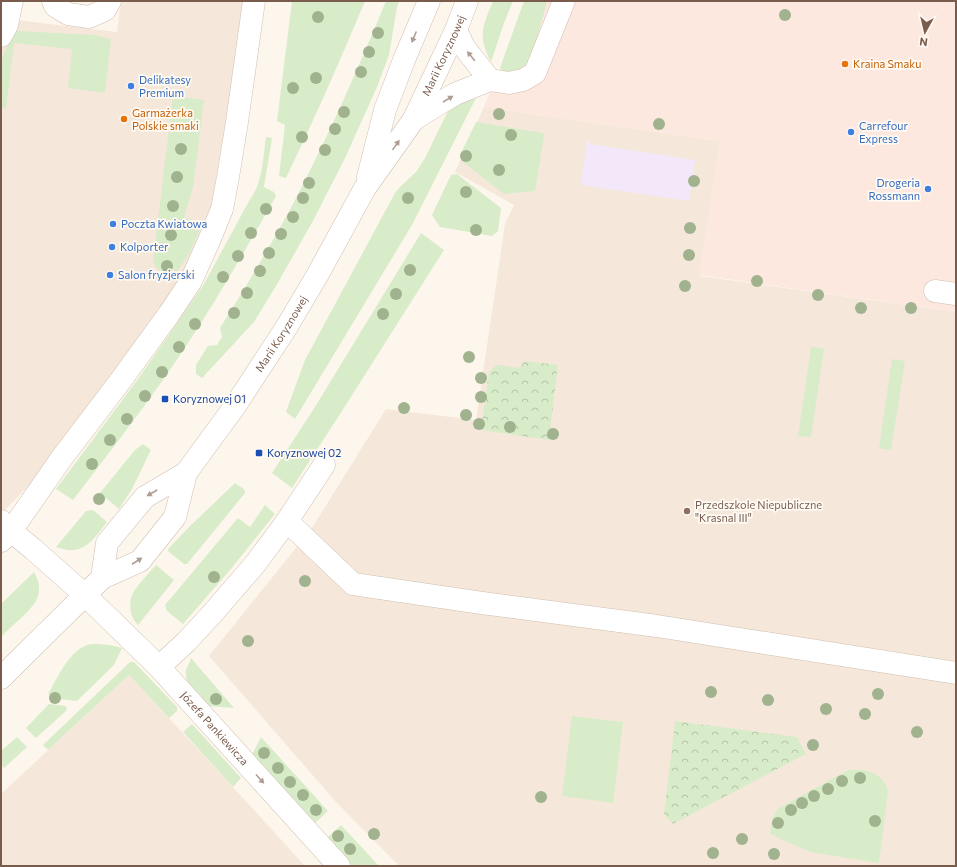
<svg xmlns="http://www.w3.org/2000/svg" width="957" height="867" font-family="Commissioner,sans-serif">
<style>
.residential{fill:#f5e8da}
.commercial{fill:#fde8e0}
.education{fill:#f3e8fa}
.grass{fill:#d8ecc9}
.forest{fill:url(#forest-crowns)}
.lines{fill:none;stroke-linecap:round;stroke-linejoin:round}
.minor-casing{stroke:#d1beb0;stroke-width:23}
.minor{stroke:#fff;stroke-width:22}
.tree{fill:#a0b28e}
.oneway{fill:#af9d94}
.food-dot{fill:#e8710a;stroke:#fffaf3;stroke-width:1.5}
.shop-dot{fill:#3f7fe0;stroke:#fffaf3;stroke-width:1.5}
.transit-dot{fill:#1a4fb4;stroke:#fffaf3;stroke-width:1.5}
.education-dot{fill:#8d6e63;stroke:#fffaf3;stroke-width:1.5}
.labels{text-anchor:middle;stroke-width:3.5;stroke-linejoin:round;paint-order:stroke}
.street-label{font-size:11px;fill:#7a5c4d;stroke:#fffaf3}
.food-label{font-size:11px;fill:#c56008;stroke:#fffaf3;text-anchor:start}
.shop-label{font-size:11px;fill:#366cbe;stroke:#fffaf3;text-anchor:start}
.transit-label{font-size:11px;fill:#164399;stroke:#fffaf3;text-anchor:start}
.education-label{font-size:11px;fill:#785e54;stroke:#fffaf3;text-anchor:start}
</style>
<defs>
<pattern id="forest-crowns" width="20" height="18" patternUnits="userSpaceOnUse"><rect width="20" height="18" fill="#d8ecc9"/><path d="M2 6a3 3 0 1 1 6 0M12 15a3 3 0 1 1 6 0" fill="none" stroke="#b4c2a5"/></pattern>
</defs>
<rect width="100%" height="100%" fill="#fdf6ec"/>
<path class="residential" d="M121,1h124l-6,46 -30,171 -34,72 -131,180 -43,44v-466l15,-28 101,12z
M484,107l236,34 -20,135 256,36v554h-557l-63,-64 -127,-146 103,-128 74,-119 90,11 29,-196 9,-19 -59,-33z
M129,675l126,136 50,55h-304v-72z"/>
<path class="commercial" d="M528,1h428v311l-257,-37 21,-134 -236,-34z"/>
<path class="education" d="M587,139h3v5l105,16 -6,41 -108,-16z"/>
<path class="grass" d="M292,1h73c-25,60 -51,119 -79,177l-7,-2 6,-51 -8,-4z
M386,1h13l-2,6 -8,48 -12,32 -31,69 -32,63 -38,67 -22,36 -52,56 -6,-4v-9l12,-19 9,-1 5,-8 -2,-9c26,-41 51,-83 74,-126 34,-65 64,-133 92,-201z
M493,1h20l-9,22 -13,39c-14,-26 -8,-36 2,-61z
M524,1l23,1 -15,55 -9,14 -17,2 -6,-5z
M15,31h3l75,4 18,4 -6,54 -37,-5 4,-39 -58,-6 -8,66 -5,-1v-48l11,-23z
M173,96l31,4 -11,88 -9,29 18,7 -12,28 -13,20 -7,-4 -4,4c-8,-1 -11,-4 -13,-12z
M476,98l-64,127 -117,194 -9,-7 19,-52 90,-167 6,-7 15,-14 9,-14 23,-47 11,-9z
M476,122l67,11 1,3 -9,55 -31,3 -40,-31 -3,-5v-5z
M266,137l6,1 -8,49 10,5 2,4c-34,60 -69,121 -109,178 -30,43 -62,84 -94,126l-17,-11 82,-110 66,-95 45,-83c14,-18 14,-43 17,-64z
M457,174l44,34 -3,23 -6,5 -52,-9 -8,-12 19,-40z
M421,233l23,17 -102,161 -50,77 -20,-15 43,-66z
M811,347l13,1 -13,89 -13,-1z
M892,359l13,2 -14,89 -12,-2z
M143,444l8,6 -19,39 -13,20 -13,-11 -6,6 -5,-5 40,-49z
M235,483l9,6 1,4 -58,71h-3l-16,-13v-2l20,-21z
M265,505l10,9 -45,56 -47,54 -16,-13 -2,-6 73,-87 12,9z
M93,510l14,12c-15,19 -24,35 -51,25l30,-36z
M156,565l18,15 -36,45c-1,-2 -3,-3 -4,-5 -4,-6 -5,-18 -2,-25 4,-9 17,-22 24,-30z
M34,572c12,21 1,33 -14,47 -7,6 -13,12 -19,18v-33z
M97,644l13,1 12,3 -8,17 -37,36 -25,-3 -4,-4c9,-15 20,-41 37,-48 3,-2 8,-2 12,-2z
M191,658l43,50 -27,-2c-9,-10 -23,-21 -21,-36 1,-3 4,-8 5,-12z
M130,662h4l43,45v4l-8,7 -40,-43 -81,75 -5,-5z
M49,704l17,2 1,4 -31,28 -10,-10z
M572,716l51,6 -10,81 -51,-7z
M192,724l49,54 -8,9 -50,-55z
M17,737l10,10 -23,21 -3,-4v-13z
M261,737l67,74 -14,13 -62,-69z
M849,770c17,-1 35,3 39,21l-9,72 -69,-11 -40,-18c2,-12 1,-18 9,-26l58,-32z
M341,825l38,41h-27l-26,-27z"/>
<path class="forest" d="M525,361l33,4 -9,75 -68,-10 8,-58 8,-7 22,3z
M675,721l122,16 9,17 -133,70 -9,-10z"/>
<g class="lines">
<g class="minor-casing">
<g id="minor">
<path d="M53,1l2,5 13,8 21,3 16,-7 5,-9"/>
<path d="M456,30l8,17 26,33"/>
<path d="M1,36l6,-11 5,-24"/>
<path d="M414,119l41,-25 35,-14 19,3 14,-3 12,-7 29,-72"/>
<path d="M368,177l17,-67 19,-50 25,-59"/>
<path d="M935,291l21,3"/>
<path id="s1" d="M1,521l10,10 22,18 52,46 74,72 180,199"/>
<path d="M287,521l66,63 129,19 175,23 299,47"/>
<path d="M1,541l10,-10 50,-72 60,-79 48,-66 22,-33 17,-38 14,-34 6,-32 9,-55 17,-121"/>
<path d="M102,578l5,-35 38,-46 41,-24"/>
<path d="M159,667l27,-25 26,-28 44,-51 31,-42 37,-56"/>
<path id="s2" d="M1,678l101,-100 38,-17 35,-44 11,-44 49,-67 51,-78 32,-54 47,-86 49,-69 42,-89 11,-29"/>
</g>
</g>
<use href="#minor" class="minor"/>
</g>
<g class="tree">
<circle cx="785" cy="15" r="6"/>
<circle cx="318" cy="17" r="6"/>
<circle cx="378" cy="33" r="6"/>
<circle cx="369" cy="52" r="6"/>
<circle cx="361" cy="72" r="6"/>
<circle cx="316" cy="78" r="6"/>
<circle cx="293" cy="88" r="6"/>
<circle cx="344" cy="112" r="6"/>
<circle cx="499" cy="114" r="6"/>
<circle cx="659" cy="124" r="6"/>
<circle cx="335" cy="129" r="6"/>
<circle cx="511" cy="135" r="6"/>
<circle cx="302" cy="137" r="6"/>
<circle cx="181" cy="149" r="6"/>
<circle cx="325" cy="150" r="6"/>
<circle cx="466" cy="156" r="6"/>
<circle cx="499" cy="170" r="6"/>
<circle cx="177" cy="177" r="6"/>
<circle cx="694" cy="181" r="6"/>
<circle cx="309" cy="183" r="6"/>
<circle cx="466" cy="192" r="6"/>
<circle cx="303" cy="198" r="6"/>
<circle cx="408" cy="198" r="6"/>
<circle cx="173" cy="206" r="6"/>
<circle cx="266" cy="209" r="6"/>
<circle cx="293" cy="217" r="6"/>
<circle cx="690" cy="228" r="6"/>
<circle cx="476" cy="230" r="6"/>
<circle cx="251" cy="233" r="6"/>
<circle cx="281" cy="234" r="6"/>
<circle cx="171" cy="235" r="6"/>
<circle cx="269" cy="253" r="6"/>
<circle cx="689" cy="255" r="6"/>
<circle cx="238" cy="256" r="6"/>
<circle cx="167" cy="266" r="6"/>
<circle cx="410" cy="270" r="6"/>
<circle cx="260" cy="271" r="6"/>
<circle cx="223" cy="277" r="6"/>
<circle cx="757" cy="281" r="6"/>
<circle cx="685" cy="286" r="6"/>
<circle cx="247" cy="293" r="6"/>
<circle cx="396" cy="294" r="6"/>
<circle cx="818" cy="295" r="6"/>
<circle cx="861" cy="308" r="6"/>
<circle cx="911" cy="308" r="6"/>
<circle cx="234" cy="313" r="6"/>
<circle cx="383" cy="314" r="6"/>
<circle cx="195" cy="324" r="6"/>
<circle cx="179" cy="347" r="6"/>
<circle cx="469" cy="357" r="6"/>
<circle cx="162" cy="372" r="6"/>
<circle cx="481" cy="378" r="6"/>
<circle cx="145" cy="396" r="6"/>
<circle cx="481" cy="397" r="6"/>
<circle cx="404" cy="408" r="6"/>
<circle cx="466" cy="415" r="6"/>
<circle cx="127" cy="419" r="6"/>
<circle cx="479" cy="424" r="6"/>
<circle cx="510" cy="427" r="6"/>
<circle cx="553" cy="434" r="6"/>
<circle cx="110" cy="440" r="6"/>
<circle cx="92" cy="464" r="6"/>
<circle cx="99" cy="499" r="6"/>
<circle cx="214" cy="577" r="6"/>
<circle cx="305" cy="581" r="6"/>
<circle cx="248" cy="641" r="6"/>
<circle cx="711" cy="692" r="6"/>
<circle cx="878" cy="694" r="6"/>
<circle cx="55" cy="698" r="6"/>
<circle cx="216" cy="699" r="6"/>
<circle cx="768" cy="700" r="6"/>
<circle cx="826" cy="709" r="6"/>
<circle cx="865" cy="714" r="6"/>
<circle cx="917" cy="732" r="6"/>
<circle cx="813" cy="745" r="6"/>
<circle cx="264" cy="753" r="6"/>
<circle cx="278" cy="768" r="6"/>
<circle cx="860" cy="778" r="6"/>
<circle cx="842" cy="781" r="6"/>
<circle cx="290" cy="782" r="6"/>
<circle cx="828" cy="789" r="6"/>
<circle cx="303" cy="795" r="6"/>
<circle cx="814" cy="796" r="6"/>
<circle cx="541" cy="797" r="6"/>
<circle cx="802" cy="803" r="6"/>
<circle cx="316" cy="810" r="6"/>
<circle cx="791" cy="810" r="6"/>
<circle cx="875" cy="821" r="6"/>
<circle cx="778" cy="823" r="6"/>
<circle cx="374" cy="834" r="6"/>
<circle cx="338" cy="836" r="6"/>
<circle cx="742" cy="839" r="6"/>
<circle cx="350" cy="849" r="6"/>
<circle cx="713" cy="853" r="6"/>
<circle cx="774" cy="854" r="6"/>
</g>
<defs><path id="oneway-solid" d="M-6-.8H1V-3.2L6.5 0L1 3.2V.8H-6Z"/></defs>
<g class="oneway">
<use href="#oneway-solid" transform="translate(414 37) rotate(113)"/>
<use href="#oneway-solid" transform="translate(471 56) rotate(-129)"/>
<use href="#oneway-solid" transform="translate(448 99) rotate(-31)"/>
<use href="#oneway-solid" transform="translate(396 145) rotate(-55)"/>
<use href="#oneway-solid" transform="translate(152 493) rotate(150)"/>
<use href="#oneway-solid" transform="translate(137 561) rotate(-33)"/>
<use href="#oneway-solid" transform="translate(260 779) rotate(48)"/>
</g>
<g class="food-dot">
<circle cx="845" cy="64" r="4"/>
<circle cx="124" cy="119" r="4"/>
</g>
<g class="shop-dot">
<circle cx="131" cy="86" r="4"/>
<circle cx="851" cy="132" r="4"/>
<circle cx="928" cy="189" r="4"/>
<circle cx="113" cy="224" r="4"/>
<circle cx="112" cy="247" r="4"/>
<circle cx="110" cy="275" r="4"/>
</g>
<g class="transit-dot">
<rect x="161" y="395" width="8" height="8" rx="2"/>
<rect x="255" y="449" width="8" height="8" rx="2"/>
</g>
<circle class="education-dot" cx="687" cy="511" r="4"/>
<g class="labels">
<g class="street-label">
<text dy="4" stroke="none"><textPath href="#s2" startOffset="777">Marii Koryznowej</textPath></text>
<text dy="4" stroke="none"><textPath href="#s2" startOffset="454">Marii Koryznowej</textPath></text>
<text dy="4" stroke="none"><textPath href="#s1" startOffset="298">Józefa Pankiewicza</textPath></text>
</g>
<g class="food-label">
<text x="853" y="68">Kraina Smaku</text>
<text x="132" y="117">Garmażerka<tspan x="132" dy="13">Polskie smaki</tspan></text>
</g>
<g class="shop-label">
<text x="139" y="84">Delikatesy<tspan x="139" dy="13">Premium</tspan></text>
<text x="859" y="130">Carrefour<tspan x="859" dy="13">Express</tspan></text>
<text x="920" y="187" text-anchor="end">Drogeria<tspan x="920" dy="13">Rossmann</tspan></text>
<text x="121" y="228">Poczta Kwiatowa</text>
<text x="120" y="251">Kolporter</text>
<text x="118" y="279">Salon fryzjerski</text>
</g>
<g class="transit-label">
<text x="173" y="403">Koryznowej 01</text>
<text x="267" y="457">Koryznowej 02</text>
</g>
<g class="education-label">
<text x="695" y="509">Przedszkole Niepubliczne<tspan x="695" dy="13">"Krasnal III"</tspan></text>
</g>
</g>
<rect width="957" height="867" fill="none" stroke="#7a5c4d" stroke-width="4"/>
<g transform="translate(925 32) rotate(188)" stroke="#fffaf3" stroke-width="3" paint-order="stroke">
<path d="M0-3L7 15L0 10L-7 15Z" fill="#7a5c4d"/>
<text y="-6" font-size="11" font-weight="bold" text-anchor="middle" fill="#7a5c4d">N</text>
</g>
</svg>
